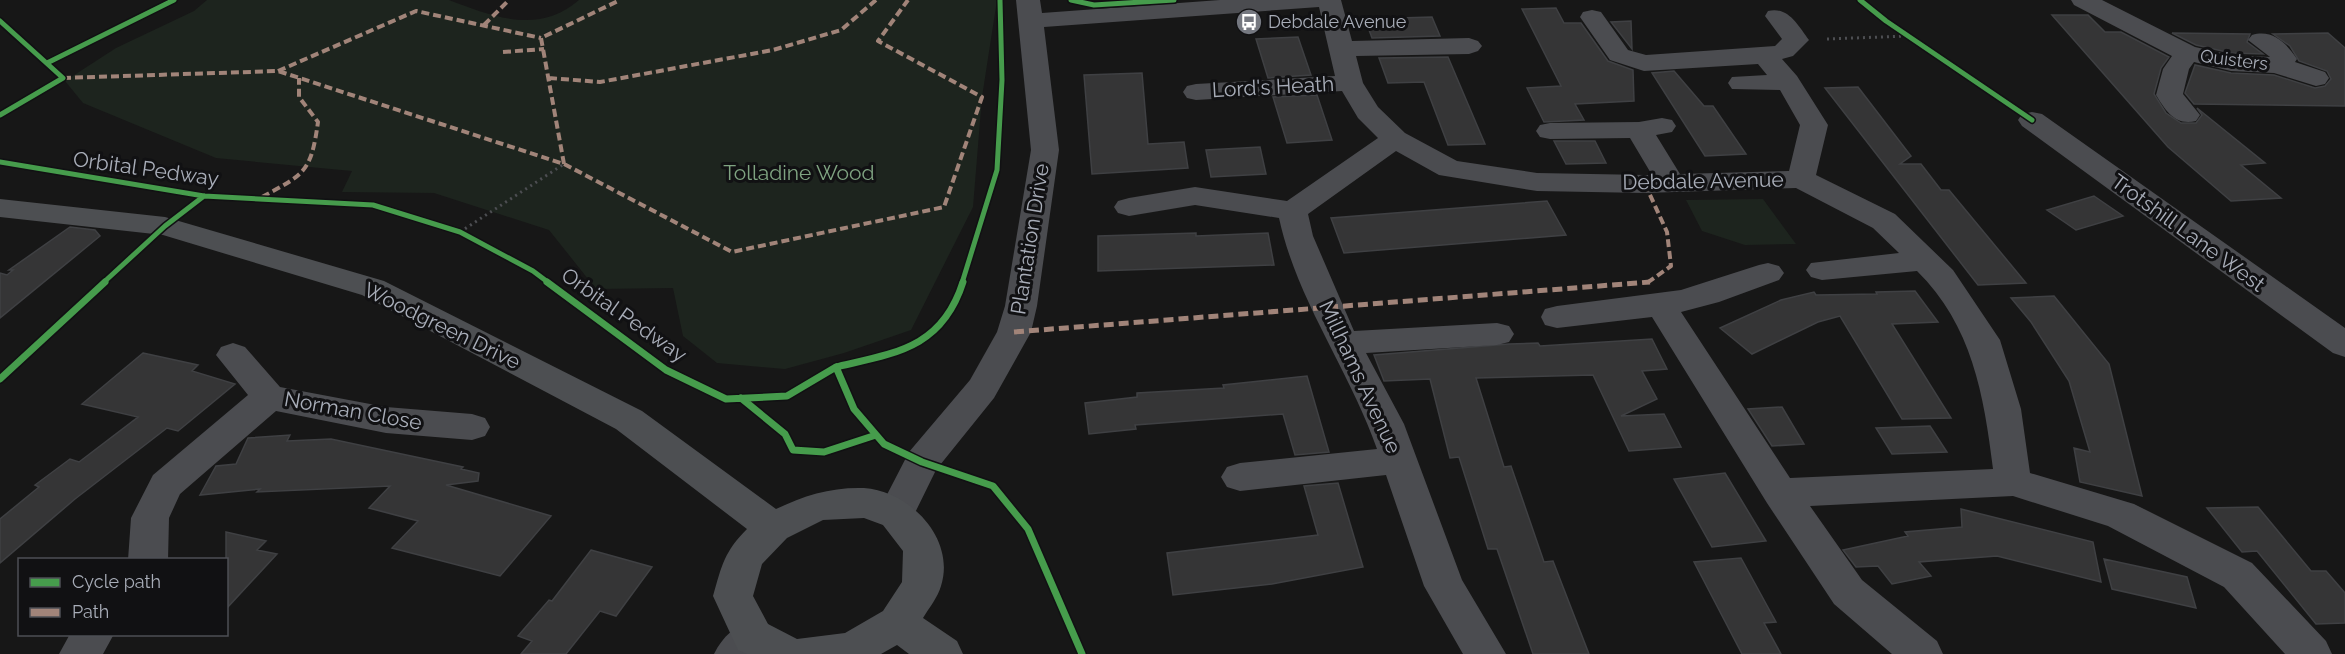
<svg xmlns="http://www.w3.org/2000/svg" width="2345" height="654" font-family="Raleway,sans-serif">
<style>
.green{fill:#1d241e}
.building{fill:#353536;stroke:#3f4043;stroke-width:1.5}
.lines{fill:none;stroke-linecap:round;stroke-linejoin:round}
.path{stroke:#4d4e52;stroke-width:3;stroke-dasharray:2 4;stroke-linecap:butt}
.minor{fill:#4b4c50;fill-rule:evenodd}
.major{fill:#4d4f52;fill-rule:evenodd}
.quiet-far1{stroke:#a18479;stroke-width:4;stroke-dasharray:8 4;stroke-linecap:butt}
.quiet{stroke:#a18479;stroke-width:5;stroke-dasharray:10 5;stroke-linecap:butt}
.cycleway-far1-casing{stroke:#111113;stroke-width:8}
.cycleway-casing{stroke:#111113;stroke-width:10}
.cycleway-far1{stroke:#469c4c;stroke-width:5}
.cycleway{stroke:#469c4c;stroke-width:7}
.labels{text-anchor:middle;stroke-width:6;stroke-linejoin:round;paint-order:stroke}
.far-poi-label{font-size:18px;fill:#a8adb8;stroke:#111113;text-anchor:start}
.far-street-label{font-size:18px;fill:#a8adb8;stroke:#111113}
.street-label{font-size:21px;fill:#a8adb8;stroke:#111113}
.park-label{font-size:21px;fill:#7fa381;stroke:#111113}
</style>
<rect width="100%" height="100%" fill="#171717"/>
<path class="green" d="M207,0h242c45,17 90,35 130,0h418l-15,97 -9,110 -62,123 -67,23 -59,16 -68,-6 -34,-27 -10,-48 -77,1 -47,-59 -115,-37 -92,-1 10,-21 -136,-13 -133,-55 -18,-22 51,-33 78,-37z
M1763,199l33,45 -51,1 -43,-14 -16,-31z"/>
<path class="building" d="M1556,8l8,15h17l27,38 25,9 1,31 -59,3 9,16 -40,2 -17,-34 34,-2 -39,-77z
M2052,15h36l17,17h16l48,25 -8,11 -7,26 12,19 15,10h15l6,-8 -5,-7 68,55 -24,2 40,33 -50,3 -63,-54z
M1432,17l8,19 -68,2 -7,-19z
M1631,21l1,28 -21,-27z
M2172,33l78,1 -3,8 16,12 -32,-1 -35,-8z
M2328,33l17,15v58l-151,-2 -9,-11 10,-28 36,8 43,2 41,13 10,-2 6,-7 -4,-8 -28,-10 -9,-15 -17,-12z
M1298,37l13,38 -43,3 -12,-39z
M1448,57l37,87 -37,1 -24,-63 -36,1 -9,-25z
M1674,71l30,35h9l33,48 -41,2 -53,-83z
M1142,73l6,71 36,-2 4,26 -96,6 -8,-99z
M1858,87l53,69 -11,8h21l20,26h8l77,93 -48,2 -153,-197z
M1317,95l15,45 -45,3 -14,-46z
M1554,141h41l11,22 -40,1z
M1260,147l6,27 -55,3 -5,-27z
M2094,196l29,20 -47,14 -29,-20z
M1547,201l19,34 -222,18 -13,-35z
M70,227l25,3 5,6 -100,82v-45l7,2 6,-5h-4z
M1196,233v3l72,-3 6,32 -176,6v-35z
M1915,291l23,31 -46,2 59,94 -49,1 -62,-103 -22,6 -66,32 -32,-26 61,-28 33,-8 2,3 61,-1 -1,-2z
M2054,296l55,68 33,132 -62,-14 -6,-34 16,4 -21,-71 -38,-59 -20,-24z
M1652,339l15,30 -25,2 15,28 -36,17 43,-2 17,33 -52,4 -36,-76 -117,3 28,89 7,-1 33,96 9,-1 36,93h-56l-36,-105h-9l-29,-92 -9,1 -20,-79 -46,2 -10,-26 135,-11 29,-1 2,3z
M143,353l55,12 -6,6 43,13 -57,47 -11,-3 -92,71 -75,64v-44l39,-32 -4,-2 35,-26 9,3 59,-45 -56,-13z
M1307,376l22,76 -34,3 -12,-41 -148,11 1,4 -47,5 -4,-31 52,-6v-4l87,-5 -1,-3z
M1782,407l22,37 -32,2 -24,-37z
M1930,426l17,26 -55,2 -16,-26z
M290,435l-3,6 44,-2 132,28 -2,2 18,4 -1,8 -32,4 105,31 -51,60 -108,-28 26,-27 -49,-13 21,-22 -133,6 3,-3 -60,6 16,-29 20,-2 12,-26z
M1725,473l41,68 -54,6 -38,-68z
M1338,483l25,84 -91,17 -99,11 -6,-42 151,-18 -14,-49z
M2258,507l53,64h15l19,22v30l-29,1 -59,-73 -15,1 -35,-44z
M1961,509l132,33 8,40 -104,-26 -78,6 12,14 -39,8 -14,-18 -22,1 -13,-17 65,-14 -3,-4 57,-5z
M226,532l40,9 -9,9 20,4 -51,55z
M591,550l61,17 -36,49 -16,-5 -34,43h-45l11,-13 -14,-5 31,-36 3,1z
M1741,558l35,64 -12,1 17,31h-39l-48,-92z
M2104,559l83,18 9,31 -84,-19z"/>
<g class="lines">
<path class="path" d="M1827,39l81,-3
M460,232l104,-68"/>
<path class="minor" d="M1016,0h24l2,13 178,-13h121l11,41 117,-3 9,3 4,5 -4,5 -9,3 -113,2 7,27 15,24 27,26 52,28 80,12 108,2h7l-22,-37 -80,1 -10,-2 -4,-6 4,-6 10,-2 89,-1 23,-4 10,2 4,6 -4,6 -16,3 24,39 109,-3 11,-46 -20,-35 -48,-1 -4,-6 4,-6 35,-2 -9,-11 -114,7 -34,-11 -30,-43 3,-5 9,-2 9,2 27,38 18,5 129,-9 7,-7 -17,-23 3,-5c20,-5 30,14 41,29l-16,16 -11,3 15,17 31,49 -12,50 79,39 58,56 47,70 21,69 9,64 104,31 118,59 74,78 6,13h-47l-61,-67 -116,-61 -95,-30 -203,10 52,74 75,61 6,13h-51l-58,-50 -67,-101 -115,-186 -95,11 -12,-3 -4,-8 4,-8 12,-3 124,-16 78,-25 9,-2 11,3 5,7 -5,7 -60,22 -38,10 109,166 203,-9c-9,-74 -21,-144 -76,-198l-95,9 -11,-3 -5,-7 5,-7 88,-10 -26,-25 -77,-40 -151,5 -108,-2 -98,-16 -43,-24 -88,63 5,22 41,95 143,-8 12,3 5,8 -5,8 -12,3 -131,8 38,71 58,156 44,74h-43l-39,-68 -38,-111 -146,16 -13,-4 -6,-10 6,-10 13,-4 137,-14c-28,-80 -80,-148 -98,-231l-84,-13 -66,11 -11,-3 -4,-6 4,-6 11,-3 66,-11 92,14 91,-63 -20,-20 -16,-27 -146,9 -9,-2 -4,-6 4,-6 9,-2 139,-8 -16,-69 -275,20 15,123 -22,156 -6,26 -37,66 -58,72 -27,55 -13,4 -13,-4 -6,-11 32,-62 61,-72 27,-48 8,-26 26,-156z
M2071,0h31l93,47 36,8 39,2 -22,-17 4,-5c21,-6 34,8 45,24l-2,3 30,10 4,6 -4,6 -9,2 -42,-13 -43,-2 -37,-9 -5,7 -6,25 17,21 -4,6c-21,5 -30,-10 -40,-26l7,-26 9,-13 -98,-51z
M2032,112l10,2 303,214v29l-12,-4 -311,-227 -4,-6 4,-6z
M233,343l12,4 35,40 106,20 86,7 13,4 5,9 -5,9 -13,4 -86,-7 -110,-22 -96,83 -11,24 -1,42h-40l3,-42 22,-43 95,-80 -32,-40 5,-8z
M753,619l15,5 6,13 -11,17h-49c9,-18 21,-28 39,-35z
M70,634h44l-11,20h-44z"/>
<path class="major" d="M0,199l165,18 219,64 258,130 134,98c29,-14 56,-22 88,-21 46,3 92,51 77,98 -3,11 -12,22 -18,32l34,23 6,13h-54l-12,-9 -16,9h-134l-9,-4 -25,-54c9,-31 11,-44 34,-67l-131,-100 -254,-134 -199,-60 -163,-18zM864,518l19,7 20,26 -1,31 -19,29 -38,22 -48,6 -29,-15 -15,-28 9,-32 25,-26 36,-18z"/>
<path class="quiet-far1" d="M484,25l25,-25
M503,52l41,-3
M278,71l138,-60 125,27
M63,78l215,-7 286,93 168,88 212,-45 38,-110 -104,-56 30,-41
M549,78l51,4 173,-32 68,-20 35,-30
M564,164l-23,-126 79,-38
M1645,184l22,48 4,34 -24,17
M262,197c43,-23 49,-25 56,-75l-19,-25v-19"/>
<path class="quiet" d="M1014,332l636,-50"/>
<g class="cycleway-far1-casing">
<path id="cycleway-far1" d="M1071,0l23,5 80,-5
M1860,0l26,21 146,99
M0,21l63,57 -63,37
M47,63l127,-63
M0,162l204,34 169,9 87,27 73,39 16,12
M103,283l62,-57 39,-30
M962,283l35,-113 5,-90 -2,-80"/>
</g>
<g class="cycleway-casing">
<path id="cycleway" d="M547,282l119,88 60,29 61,-3 49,-29 18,42 30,35 38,18 71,24 35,43 54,125
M836,367c60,-14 106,-19 127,-85
M0,379l105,-97
M741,398l44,36 8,16 31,2 52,-17"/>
</g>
<use href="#cycleway-far1" class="cycleway-far1"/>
<use href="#cycleway" class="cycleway"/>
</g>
<defs>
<g id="bus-disc" transform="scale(1.35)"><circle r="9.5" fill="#757880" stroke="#111113"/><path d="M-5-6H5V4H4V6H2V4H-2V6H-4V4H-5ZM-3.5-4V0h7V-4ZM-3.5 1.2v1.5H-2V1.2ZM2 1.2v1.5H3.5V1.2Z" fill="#fff"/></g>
</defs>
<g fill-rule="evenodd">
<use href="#bus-disc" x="1249" y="22"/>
</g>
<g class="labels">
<g class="far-poi-label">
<text x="1268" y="28">Debdale Avenue</text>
</g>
<g class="far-street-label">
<text transform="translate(2234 60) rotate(7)" y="6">Quisters</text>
</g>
<g class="street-label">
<text transform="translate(1273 87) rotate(-3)" y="7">Lord's Heath</text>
<text transform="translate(146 169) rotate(8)" y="7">Orbital Pedway</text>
<text transform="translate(1703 181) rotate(-1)" y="7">Debdale Avenue</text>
<text transform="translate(2188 233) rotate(36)" y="7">Trotshill Lane West</text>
<text transform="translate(1030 239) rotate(-81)" y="7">Plantation Drive</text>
<text transform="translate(624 315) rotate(35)" y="7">Orbital Pedway</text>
<text transform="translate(442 326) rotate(26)" y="7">Woodgreen Drive</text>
<text transform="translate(1360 377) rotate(65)" y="7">Millhams Avenue</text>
<text transform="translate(353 411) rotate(10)" y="7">Norman Close</text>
</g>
<g class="park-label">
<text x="799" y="180">Tolladine Wood</text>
</g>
</g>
<rect x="18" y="558" width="210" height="78" fill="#111113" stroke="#4d4f55" stroke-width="1.5"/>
<rect x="30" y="578" width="30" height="9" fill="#469c4c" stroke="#4d4f55" stroke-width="1.5"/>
<text x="72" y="588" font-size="18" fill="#a8adb8">Cycle path</text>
<rect x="30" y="608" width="30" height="9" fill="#a18479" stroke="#4d4f55" stroke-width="1.5"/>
<text x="72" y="618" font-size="18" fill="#a8adb8">Path</text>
</svg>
